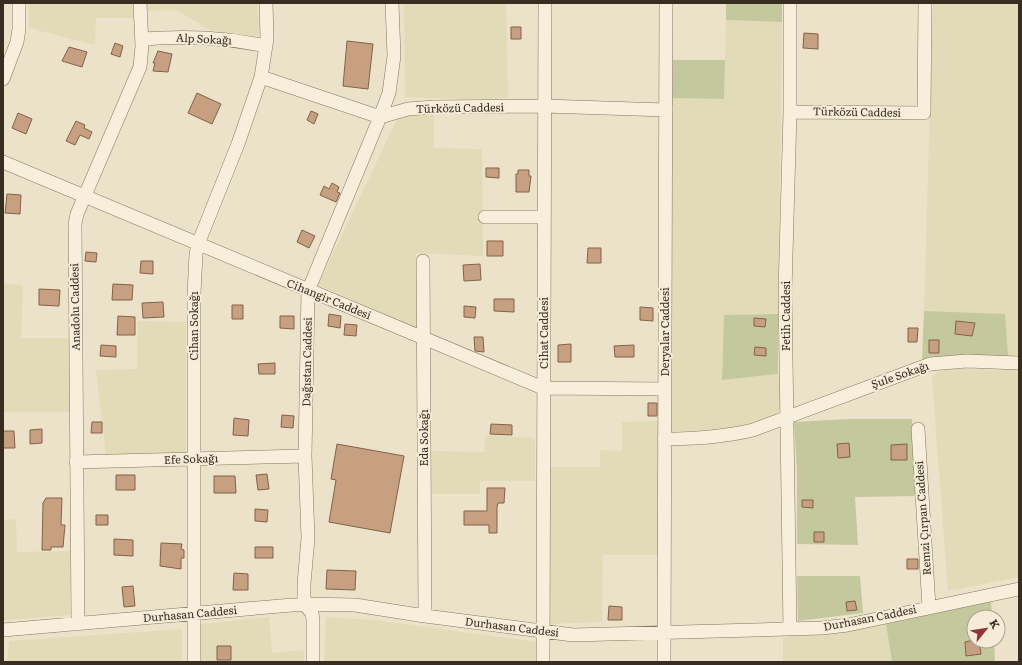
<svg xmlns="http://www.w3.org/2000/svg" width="1022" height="665" font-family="Literata,serif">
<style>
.farmland{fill:#e1dbb7}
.green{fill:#c3c99d}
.building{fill:#c7a081;stroke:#846146}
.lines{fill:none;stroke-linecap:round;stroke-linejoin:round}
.minor-casing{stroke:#87755f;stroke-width:14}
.minor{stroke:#f7efdc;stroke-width:13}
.labels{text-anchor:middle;stroke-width:4;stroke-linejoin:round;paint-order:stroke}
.street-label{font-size:11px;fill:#382d21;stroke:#f4ecd8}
</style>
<rect width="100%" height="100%" fill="#ece2c9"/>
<path class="farmland" d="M28,3h108v15h-40l-1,27 -66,-17z
M146,3h111l2,30 -1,2 -4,1 -42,-5 -32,-19 -8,-2 -26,1z
M404,3h102l2,95 -43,1 -60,-2z
M933,3h86v355l-11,-1 -84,-46z
M726,20l56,2 -4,292 -54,1 -2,65 56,-6 4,19 -2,16 -5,7 -46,12 -59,4 1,-334 53,1z
M434,114v34l48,1 1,107 -67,-3 2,76 -100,-44 80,-168z
M3,284l20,1 -2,53h48l2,74h-68z
M138,321l48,1v133h-80l-10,-85 41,-1z
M957,369l62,1v207l-71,14 -16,-212 2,-5 9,-4z
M658,421l1,134h-56l-1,67 -53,2v-157h51v-17l22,1v-29z
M485,435l50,3v43h-55v13h-48l-1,-43 53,1z
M16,519l1,33 53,-1v64l-67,5v-100z
M269,617l3,36 32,-3v12h-103v-38z
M326,617l49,3 162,22v20h-213z
M886,624l6,38h-109v-25z
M182,629v33h-175l2,-21z"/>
<path class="green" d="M726,3h56v19l-56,-2z
M672,60h53l-1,39 -53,-1z
M924,311l81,3 3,43 -86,2z
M778,314v60l-56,6 2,-65z
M850,419h62l5,77 -62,1 3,48 -61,-1v-73l-3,-49z
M797,576h63l3,37 -65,8z
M991,601l1,16h-18v24h20l1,21h-103l-6,-38z"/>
<path class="building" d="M511,27h10v12h-10z
M804,33l14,1v15l-15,-1z
M347,41l26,3 -5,45 -25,-3z
M115,43l8,3 -3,11 -9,-3z
M69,47l18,5 -5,15 -20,-6z
M158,51l14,3 -4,18 -15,-1 2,-8h-2z
M197,93l24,11 -9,20 -24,-11z
M311,111l7,3 -4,10 -7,-4z
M18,113l14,6 -6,15 -14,-6z
M76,121l9,4 -1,3 8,4 -3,7 -9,-4 -5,10 -9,-4z
M486,168h13v10l-13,-1z
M518,170h11v6h2l-2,16h-13v-18h2z
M332,183l7,4 -2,5 3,1 -4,9 -16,-7 4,-9 5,3z
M7,194l14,1 -1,19 -15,-1z
M302,230l13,6 -6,12 -12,-6z
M487,241h16v15h-16z
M588,248h13v15h-14z
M86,252l11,1 -1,9 -11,-1z
M141,261h12v13l-13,-1z
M480,264l1,16 -17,1 -1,-16z
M113,284l20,1 -1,15h-20z
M39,289l21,1 -1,16 -20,-1z
M494,299h20v13l-20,-1z
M163,302l1,15 -21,1 -1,-15z
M232,305h11v14h-11z
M464,306l12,1 -1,11 -11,-1z
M640,307l13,1v13l-13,-1z
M329,314l12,2 -1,12 -12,-2z
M118,316l17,1v18h-18z
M280,316h14v13l-14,-1z
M754,318l12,1 -1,8 -11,-1z
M956,321l19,2 -3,13 -17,-2z
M345,324l12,1 -1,11 -12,-1z
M908,328h10l-1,14h-9z
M474,337h9l1,15 -9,-1z
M929,340h10v13h-10z
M571,344v18h-13v-17z
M101,345l15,1v11l-16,-1z
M634,345v12h-19l-1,-11z
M755,347l11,1v8l-12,-1z
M275,363v11h-16l-1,-10z
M648,403h9v13h-9z
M282,415l12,1 -1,12 -12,-1z
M234,418l15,2 -1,16 -15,-1z
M92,422h10v11h-11z
M491,424l21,1v10l-22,-1z
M42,429v14l-12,1v-14z
M3,431h11l1,17h-12z
M849,443l1,14 -12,1 -1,-14z
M337,444l67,12 -14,77 -61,-11 7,-42 -5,-1z
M907,444v16h-16v-15z
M267,474l2,15 -11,1 -2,-15z
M116,475h19v15h-19z
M214,476h21l1,17h-22z
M487,488h18l-1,15h-6l-1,4v26h-8v-8h-25v-14h23z
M46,498h16l-1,27h4l-2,22h-12v3h-9l1,-47z
M802,500h11v8l-11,-1z
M255,509l13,1 -1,12 -12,-1z
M96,515h12v10h-12z
M814,532h10v10h-10z
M114,539l19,1v16l-19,-1z
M161,543l21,1 -1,5 3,1v8h-3v11l-21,-3z
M255,547h18v11h-18z
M907,559h11v10h-11z
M327,570l29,1 -1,19 -29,-1z
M234,573l14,1v16h-15z
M133,586l2,20 -11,1 -2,-20z
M855,601l2,9 -10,1 -1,-9z
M609,606l13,1v13h-14z
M974,640l5,1 2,13 -15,2 -1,-14z
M217,646h14v14h-14z"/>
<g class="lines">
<g class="minor-casing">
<path id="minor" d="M142,39c44,-3 81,-2 124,7
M261,77l119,40 28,-8 26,-2 110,-1 122,4
M3,79l14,-37 2,-13v-26
M790,112l134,1 1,-110
M3,162l540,226 122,1
M485,217h59
M423,261l2,355
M918,429l11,178
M664,439c30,0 60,-2 89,-9l177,-66 37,-3 52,2
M76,462l229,-6
M78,624l-3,-400 2,-10 63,-147 2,-21 -2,-43
M790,629l-5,-338 5,-179v-109
M3,630l301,-26 51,1 70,11 148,19 249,-7 26,-3 171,-36
M194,662v-368l2,-40 2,-10 40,-100 23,-67 6,-38 -1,-36
M313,662v-42l-1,-7 -8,-9v-20l4,-46 -3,-82 3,-165 72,-174 9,-24 5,-37 -2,-53
M543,662l2,-659
M664,662l2,-659"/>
</g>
<use href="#minor" class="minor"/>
</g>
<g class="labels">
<g class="street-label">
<text transform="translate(204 39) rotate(3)" y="4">Alp Sokağı</text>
<text transform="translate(460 108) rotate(-1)" y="4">Türközü Caddesi</text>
<text transform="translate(857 112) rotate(1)" y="4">Türközü Caddesi</text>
<text transform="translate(329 299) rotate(22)" y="4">Cihangir Caddesi</text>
<text transform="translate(75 307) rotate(-91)" y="4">Anadolu Caddesi</text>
<text transform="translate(786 316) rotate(-90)" y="4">Fetih Caddesi</text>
<text transform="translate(194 326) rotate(-90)" y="4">Cihan Sokağı</text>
<text transform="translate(665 332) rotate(-90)" y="4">Deryalar Caddesi</text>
<text transform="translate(544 333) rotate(-90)" y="4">Cihat Caddesi</text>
<text transform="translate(307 362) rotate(-89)" y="4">Dağıstan Caddesi</text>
<text transform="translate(900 375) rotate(-19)" y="4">Şule Sokağı</text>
<text transform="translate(424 438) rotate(-90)" y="4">Eda Sokağı</text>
<text transform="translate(191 459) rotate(-2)" y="4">Efe Sokağı</text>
<text transform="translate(923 518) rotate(-94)" y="4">Remzi Çırpan Caddesi</text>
<text transform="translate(190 614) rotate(-5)" y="4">Durhasan Caddesi</text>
<text transform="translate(870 618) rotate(-11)" y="4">Durhasan Caddesi</text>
<text transform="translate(512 627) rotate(7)" y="4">Durhasan Caddesi</text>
</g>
</g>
<rect width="1022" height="665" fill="none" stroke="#382d21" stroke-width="8"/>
<g transform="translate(986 629) rotate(60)"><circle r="19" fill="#f4ecd8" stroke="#a9a08f"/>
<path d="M0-3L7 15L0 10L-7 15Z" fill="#913533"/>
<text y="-6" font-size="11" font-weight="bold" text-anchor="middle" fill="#382d21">K</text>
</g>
</svg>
